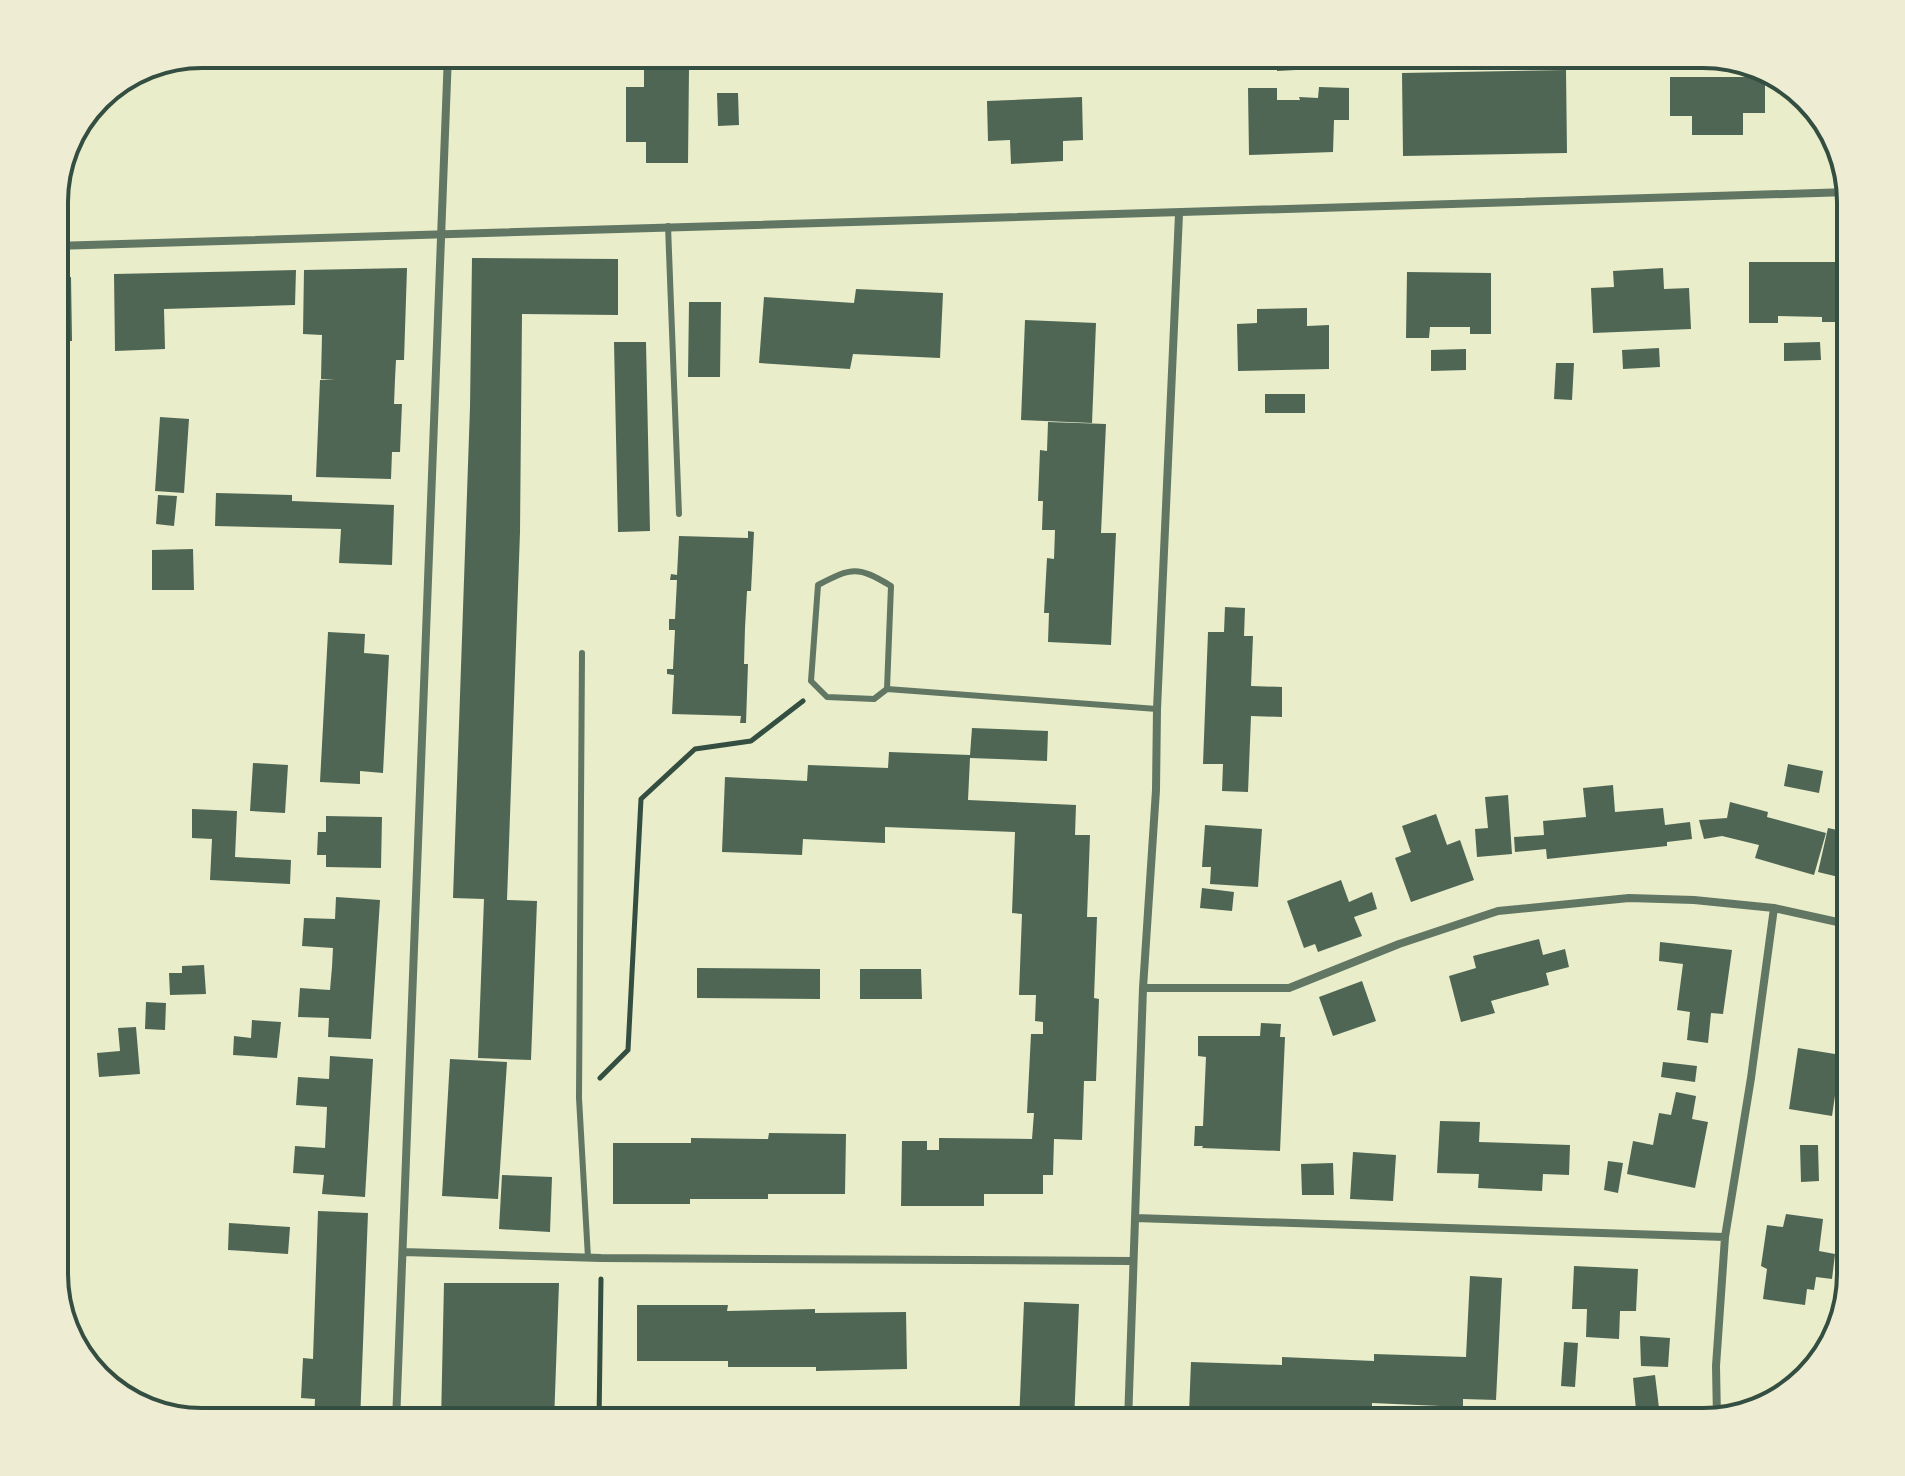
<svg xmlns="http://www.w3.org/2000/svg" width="1905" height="1476" font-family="'Golos Text',sans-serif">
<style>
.building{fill:#4f6655}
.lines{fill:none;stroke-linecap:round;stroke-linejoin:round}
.path{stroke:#344e41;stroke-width:5}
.service{stroke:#617663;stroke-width:6}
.minor{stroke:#617663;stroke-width:8}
.rim{fill:none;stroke:#344e41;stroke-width:4}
</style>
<rect width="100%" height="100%" fill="#e9edc9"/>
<path class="building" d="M1020,54h34l-1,16 -34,-3z
M1277,54h37l1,15 -38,2z
M644,68h45l-1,95h-42v-21h-20v-55h18z
M1566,70l1,83 -164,3 -1,-83z
M1670,77h95v36h-22v22h-51v-19h-22z
M1319,87l30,1v32h-15l-1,32 -84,3 -1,-67h29v12h23l-1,-3 19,1z
M717,93h21l1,32 -21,1z
M1082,97l1,43 -20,1v20l-52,3 -1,-24 -22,1 -1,-40z
M472,258l146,1v56l-96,-1 -2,218 -13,368 30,1 -6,159 -53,-2 6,-159 -31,-1 17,-491z
M1749,262h102v60h-29v-5l-44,-1v7h-29z
M407,268l-3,92h-8l-1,19 -1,25h8l-2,48h-8l-1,27 -75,-2 4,-97 15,-1h-14l1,-44 -19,-1 1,-64z
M1663,268l1,21 25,-1 2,41 -98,4 -2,-45 23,-1 -1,-16z
M296,270l-1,35 -131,4 1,40 -50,2 -1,-77z
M1407,272l84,1v61h-21v-7h-40l-1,11h-23z
M54,277h17l1,64h-18z
M856,289l87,4 -3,65 -87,-4 -3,15 -91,-6 5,-66 90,6z
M689,302h32l-1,75h-32z
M1307,308v18l22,-1v44l-91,2 -1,-47 20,-1v-14z
M1025,320l71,3 -4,100 -71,-3z
M614,342h32l4,189 -32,1z
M1820,342l1,18 -37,1v-18z
M1659,348l1,19 -37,2 -1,-19z
M1466,349v21l-35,1v-21z
M1556,363h18l-2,37 -18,-1z
M1265,394h40v19h-40z
M160,417l29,2 -5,74 -29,-2z
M1048,422l58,2 -5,109h15l-5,112 -63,-3 1,-29h-5l3,-55 7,1 1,-29h-13l1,-29h-5l2,-51 7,1z
M216,493l76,2v6l102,4 -2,60 -53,-2 2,-34 -126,-3z
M158,495l19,1 -3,30 -18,-2z
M748,531l6,1 -3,59h-4l-2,37 -1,36h4l-2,59h-6l1,-7 -69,-2 2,-39 -7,-1v-5h6l2,-39h-6v-11h6l2,-39h-7l1,-6 6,1 2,-39 69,2z
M193,549l1,41h-42v-40z
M1225,607l20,1 -1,28h9l-2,50 31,1v30l-31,-1 -3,76 -26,-1 1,-27h-20l5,-132h16z
M328,632l37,2 -1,19 25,2 -6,118 -23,-2v13l-40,-2z
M972,728l76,3 -1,30 -77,-3 -2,42 108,5 -1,30h15l-3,82h10l-3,81 5,1 -3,82h-12l-2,59 -28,-1 -1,36h-10v19h-59v12h-83l1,-65h25v9h12v-12l93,1 2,-26h-7l4,-79h12v-12l-8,-1 1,-26h-17l3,-81 -10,-1 3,-81 -130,-5v16l-82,-4 -1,16 -80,-3 3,-75 82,4 1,-16 80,3 1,-16 81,3z
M253,763l35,2 -3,48 -35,-2z
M1788,764l35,7 -4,22 -35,-7z
M1613,785l2,27 48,-4 2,17 25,-3 2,17 -25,3v4l-120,13 -1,-10 -31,3 -1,-15 30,-2 -1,-14 43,-4 -3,-29z
M1508,795l4,59 -35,3 -2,-28 13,-1 -3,-31z
M1730,802l38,10 -1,5 59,16 -12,42 -59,-17 4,-13 -37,-9 -18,3 -5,-19 28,-2z
M192,809l45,2 -2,46 56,3 -1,24 -80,-4 2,-41 -20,-1z
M1436,814l11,31 13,-5 14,40 -63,22 -16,-44 16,-6 -9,-26z
M326,816l56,1 -1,51 -55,-1v-12h-9l1,-23h8z
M1205,825l57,4 -4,58 -48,-3 1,-17h-9z
M1828,828l23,5v47l-33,-8z
M1341,880l8,22 23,-10 5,17 -23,8 8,19 -44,16 -3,-8 -11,4 -17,-47z
M1202,888l32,4 -2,19 -32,-3z
M336,897l44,3 -9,139 -43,-2 1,-19 -31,-1 2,-29 30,2 2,-23 1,-19 -31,-2 2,-28 31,1z
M1539,939l4,16 22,-6 4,18 -23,6 3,12 -58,16 4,12 -34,9 -12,-46 27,-8 -3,-12z
M1660,942l72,8 -9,64 -12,-1 -3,30 -21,-3 3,-28 -13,-2 6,-46 -24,-3z
M204,965l2,29 -36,1 -1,-22h13v-7z
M697,968l123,1v30l-123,-1z
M860,969h61l1,30h-62z
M1362,981l14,40 -43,15 -14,-39z
M146,1002l20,1 -1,27 -20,-1z
M252,1020l29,2 -4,36 -44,-3 1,-19 17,2z
M1261,1023l20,1 -1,13h5l-5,114 -78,-3 1,-2h-9l1,-20h8l3,-69 -8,-1v-20h62z
M136,1027l4,47 -41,3 -2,-24 23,-2 -2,-23z
M1798,1048l43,7 -9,61 -43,-7z
M330,1056l43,3 -8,138 -43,-3 2,-19 -31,-2 2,-27 30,2 2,-41 -31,-2 2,-28 31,2z
M450,1059l57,3 -9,137 -56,-3z
M1663,1062l34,4 -2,16 -34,-5z
M1676,1092l20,4 -4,23 16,3 -13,66 -68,-14 6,-33 20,4 6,-32 12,2z
M1440,1121l40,1 -1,20 91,3 -1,30 -26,-1 -1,17 -64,-3 1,-14 -42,-1z
M769,1133l77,1 -1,60h-77v5h-78v5h-77v-61h78v-5l77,1z
M1800,1145h18l1,36 -18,1z
M1353,1152l43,3 -3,46 -43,-2z
M1608,1161l15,2 -5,30 -14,-3z
M1333,1163l1,32h-32l-1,-31z
M502,1175l50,2 -2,55 -51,-3z
M318,1211l50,2 -8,209h-46l1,-23 -14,-1 2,-40 10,1z
M1786,1214l37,5 -4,32 16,3 -3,25 -16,-2 -2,13 -7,-1 -2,16 -42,-6 4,-30 -6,-3 6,-41 16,2z
M229,1223l61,4 -2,27 -60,-4z
M1574,1266l64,3 -2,42h-16l-1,28 -33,-2 1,-28h-15z
M1470,1276l32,2 -6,122 -33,-1v8l-91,-4v9l-92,-4v9l-91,-4 2,-51 91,3v-8l92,4v-7l92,3z
M444,1283h115l-5,139h-113z
M1024,1302l55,2 -5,118h-55z
M637,1305h91l-1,6 88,-2v4l91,-1 1,57 -91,2v-4h-88v-6h-91z
M1640,1336l30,2 -2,29 -27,-1z
M1564,1342l14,1 -3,44 -14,-1z
M1655,1375l4,33 9,-1 2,15h-45l-1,-11 12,-1 -3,-32z"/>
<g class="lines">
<path class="path" d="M600,1078l28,-28 13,-251 54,-50 56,-8 52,-40
M599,1422l2,-143"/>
<path class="service" d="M668,226l11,288
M582,653l-3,445 9,160
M887,689l-13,10 -47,-2 -16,-16 7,-96c34,-18 40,-19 73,1l-4,103 270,20"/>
<path class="minor" d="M54,246l1795,-54
M1143,988h146l110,-44 99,-33 131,-13 65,2 80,8 77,17
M1135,1218l590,19
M403,1252l198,6 531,3
M1717,1419l-1,-53 9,-129 26,-159 23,-170
M396,1422l52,-1368
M1128,1422l15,-434 13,-198 1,-81 22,-495"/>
</g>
<path d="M0 0H1905V1476H0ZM202 68H1703A134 134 0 0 1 1837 202V1274A134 134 0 0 1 1703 1408H202A134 134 0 0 1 68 1274V202A134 134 0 0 1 202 68Z" fill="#eeecd3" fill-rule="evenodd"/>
<path class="rim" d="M202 68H1703A134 134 0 0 1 1837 202V1274A134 134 0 0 1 1703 1408H202A134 134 0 0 1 68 1274V202A134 134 0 0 1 202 68Z"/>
</svg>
